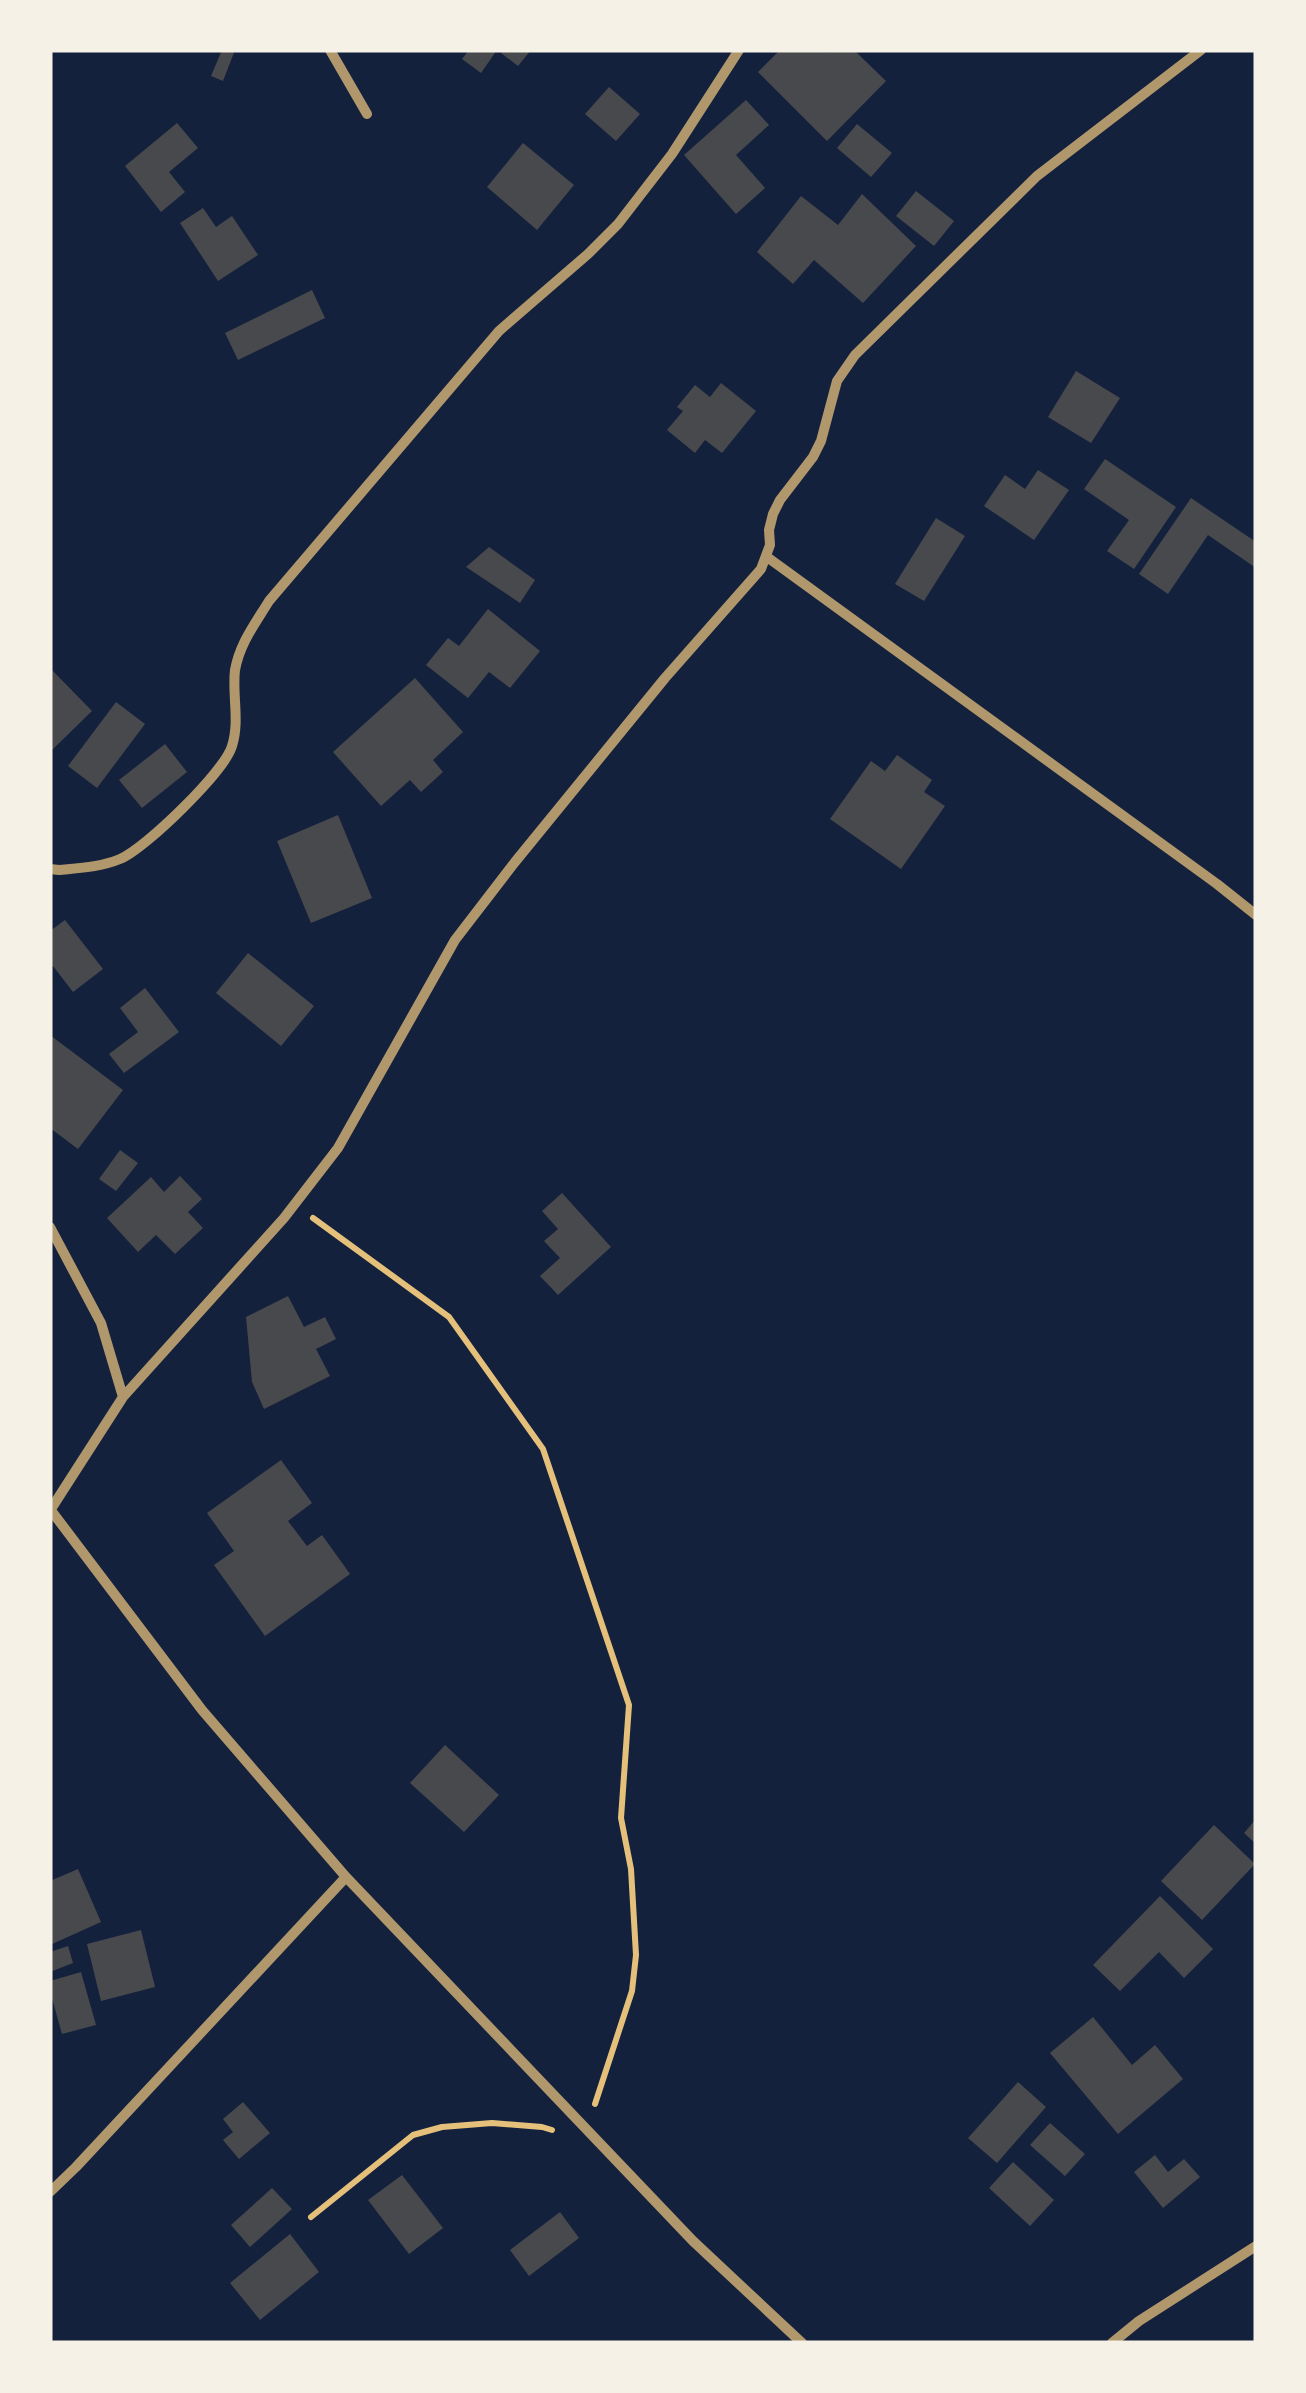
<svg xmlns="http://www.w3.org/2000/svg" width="1306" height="2393" font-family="Rubik,sans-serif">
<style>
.building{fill:#48494c}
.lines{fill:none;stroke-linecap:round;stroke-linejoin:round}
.path{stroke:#e5c07b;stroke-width:6}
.minor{stroke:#b1986c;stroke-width:10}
</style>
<rect width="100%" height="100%" fill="#14213d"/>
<path class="building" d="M222,50h13l-12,31 -12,-5z
M469,50h28l-16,23 -19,-14z
M504,50h27l-13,16 -17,-13z
M780,50h44l3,3 2,-3h25l32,31 -59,60 -69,-69z
M609,87l31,27 -24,27 -31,-27z
M746,100l23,25 -33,30 29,33 -29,26 -52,-59z
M177,123l21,25 -29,24 16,20 -24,20 -36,-46z
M857,124l35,29 -21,24 -34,-29z
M523,143l51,42 -37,45 -50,-43z
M916,191l38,30 -20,25 -38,-30z
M862,194l54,52 -53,57 -49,-43 -21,24 -36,-32 44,-56 37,29z
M203,208l13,19 16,-11 26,39 -40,26 -38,-58z
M312,290l13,28 -87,42 -13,-27z
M1076,371l44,27 -29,45 -43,-26z
M721,383l35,28 -34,42 -17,-13 -10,13 -28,-23 16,-19 -6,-4 18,-22 15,12z
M1105,459l71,48 -42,62 -27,-18 22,-31 -45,-31z
M1038,470l31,20 -35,50 -50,-34 21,-31 20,14z
M1191,498l65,44v26l-48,-33 -40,59 -29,-20z
M936,518l29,18 -41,65 -29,-17z
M489,547l46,33 -15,23 -54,-36z
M488,609l52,42 -30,37 -21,-16 -21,26 -42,-33 22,-27 11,8z
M50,668l42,43 -42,41z
M415,678l48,54 -30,28 10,12 -22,20 -11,-12 -29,26 -48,-54z
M116,702l29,22 -48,64 -29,-22z
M165,744l22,28 -45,36 -23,-28z
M897,755l35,25 -8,12 21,14 -44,63 -71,-50 41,-58 14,10z
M338,815l34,83 -61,25 -34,-82z
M65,920l38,49 -30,23 -20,-26 -3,2v-37z
M248,953l66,53 -33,40 -65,-53z
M145,988l34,44 -55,41 -15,-19 29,-22 -18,-24z
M50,1035l73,55 -45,59 -28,-21z
M120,1150l18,13 -22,28 -17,-12z
M180,1176l22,23 -14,13 15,16 -28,26 -19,-19 -18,17 -31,-34 44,-41 13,15z
M562,1193l49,54 -53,48 -18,-19 20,-18 -16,-17 14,-12 -16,-18z
M288,1296l16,31 21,-10 11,22 -20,10 14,27 -66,33 -12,-27 -6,-65z
M281,1460l31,43 -24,18 19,25 15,-11 28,39 -85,62 -51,-71 20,-14 -27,-38z
M445,1745l54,50 -35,37 -54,-49z
M1256,1819v25l-12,-11z
M1214,1825l41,39 -53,56 -41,-39z
M78,1869l23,53 -51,23v-64z
M1160,1896l53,53 -29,29 -25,-26 -39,39 -27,-26z
M141,1930l14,57 -54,14 -14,-57z
M68,1946l5,17 -23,9v-20z
M81,1972l15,53 -34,9 -12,-43v-10z
M1093,2017l39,48 23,-20 28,34 -65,55 -68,-81z
M1018,2082l28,25 -49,56 -29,-25z
M243,2102l27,31 -31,26 -16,-19 10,-8 -10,-13z
M1050,2123l35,31 -20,22 -35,-31z
M1155,2155l13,17 16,-13 16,18 -37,31 -29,-36z
M1013,2162l41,38 -24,26 -41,-38z
M402,2175l41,53 -34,26 -41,-54z
M272,2188l20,21 -42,38 -19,-22z
M560,2212l19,26 -50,38 -19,-26z
M290,2234l29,38 -59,48 -30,-37z"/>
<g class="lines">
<path class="path" d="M313,1218l136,99 94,132 86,256 -8,113 10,51 5,86 -4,36 -37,113
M311,2217l102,-82 29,-8 50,-4 50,4 10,3"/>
<path class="minor" d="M330,50l37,64
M767,557l450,327 39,31
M50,869l9,1c20,-2 42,-3 61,-11 25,-10 105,-88 112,-113 8,-25 0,-51 3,-76 5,-27 20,-46 34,-69l230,-270 89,-77 30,-30 54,-70 67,-104
M50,1227l51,96 22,74
M50,1509l152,201 144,167 347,364 109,102
M51,1509l72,-112 161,-179 54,-70 117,-208 60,-78 150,-184 96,-109 9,-24 -1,-15 4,-16 7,-14 33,-43 8,-16 16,-60 18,-26 182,-179 164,-126
M50,2192l26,-25 270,-290
M1112,2343l27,-22 117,-75"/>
</g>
<rect width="1306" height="2393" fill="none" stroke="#f6f1e7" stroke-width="105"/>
</svg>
